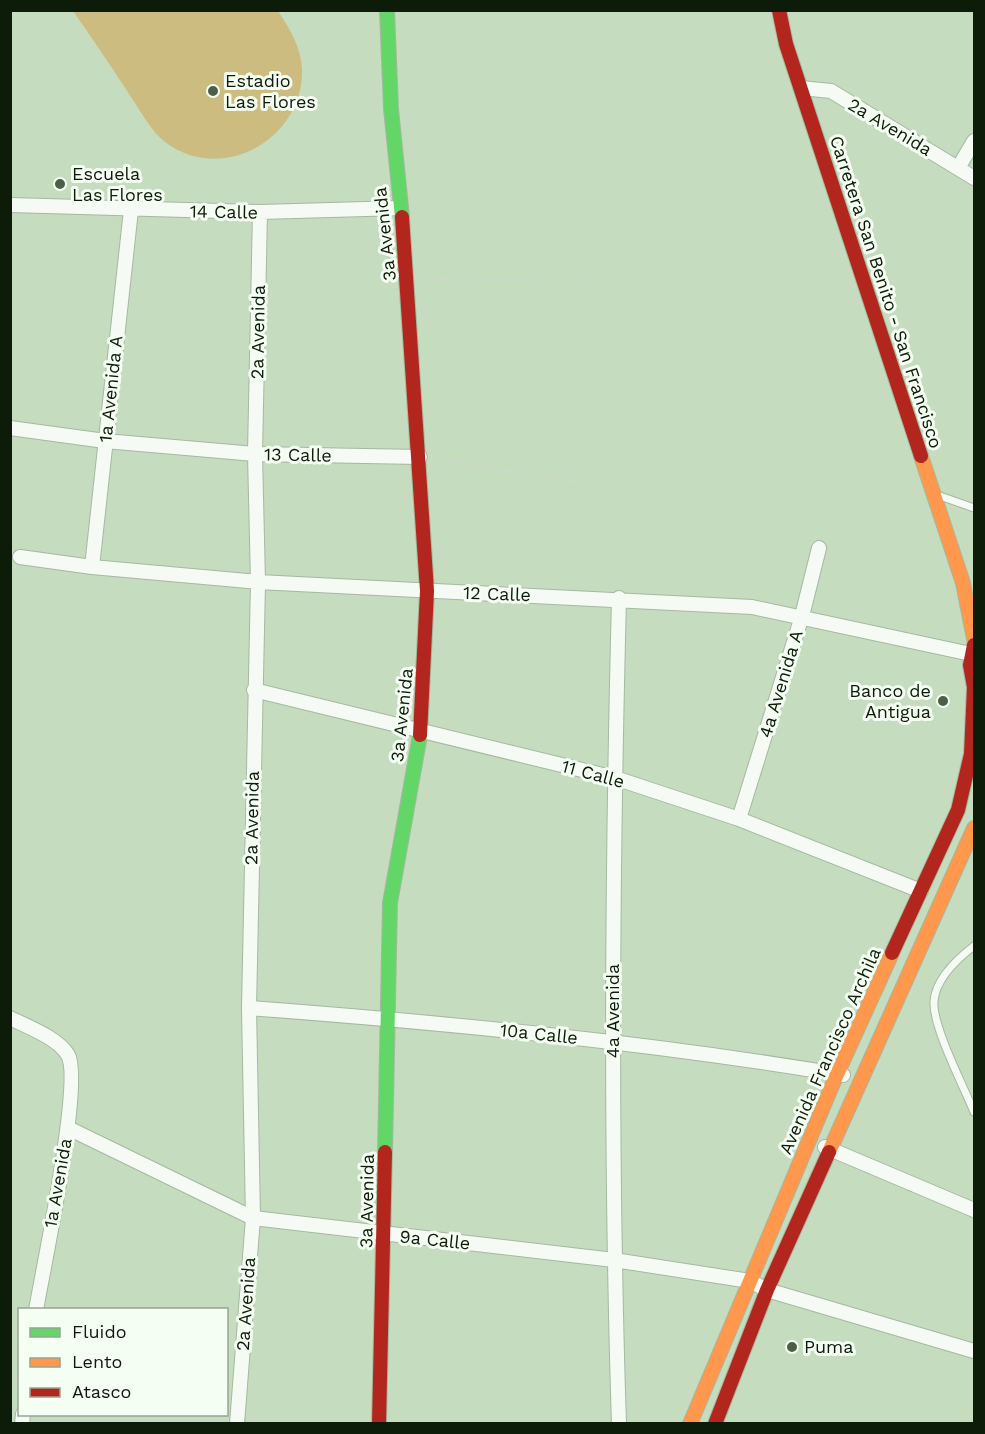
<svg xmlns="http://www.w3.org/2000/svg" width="985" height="1434" font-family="'Work Sans',sans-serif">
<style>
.green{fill:#cdbc7f}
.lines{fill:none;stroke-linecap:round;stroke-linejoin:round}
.lane-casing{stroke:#a6b8a1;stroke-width:9}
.street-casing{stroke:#a6b8a1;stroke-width:16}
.fast-casing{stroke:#a6b8a1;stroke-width:16}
.slow-casing{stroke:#a6b8a1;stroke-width:16}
.jam-casing{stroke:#a6b8a1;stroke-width:16}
.path{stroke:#d0d7ce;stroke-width:2;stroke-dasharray:4.5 3;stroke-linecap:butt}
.lane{stroke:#f6faf5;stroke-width:7}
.street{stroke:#f6faf5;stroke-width:14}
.fast{stroke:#63d668;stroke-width:14}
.slow{stroke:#ff974d;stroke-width:14}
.jam{stroke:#b3261e;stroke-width:14}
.poi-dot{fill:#4d5f49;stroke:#f5fef3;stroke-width:2}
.labels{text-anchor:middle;stroke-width:6;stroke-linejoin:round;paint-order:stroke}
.poi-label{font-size:18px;fill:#0d1c09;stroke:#f5fef3;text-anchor:start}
.street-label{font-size:18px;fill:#0d1c09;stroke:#f5fef3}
</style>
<rect width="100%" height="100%" fill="#c5dcbf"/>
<path class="green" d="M73,11h205c12,18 23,36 24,58 2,70 -80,116 -137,73 -15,-12 -25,-32 -36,-48 -18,-28 -37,-56 -56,-83z"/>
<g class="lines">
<g class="lane-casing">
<path id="lane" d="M940,496l34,12
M974,946c-17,13 -38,32 -40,55 -2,25 30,86 40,111"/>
</g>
<g class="street-casing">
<path id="street" d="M801,88l30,3 143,87
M958,168l16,-27
M10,205l250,7 141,-4
M10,428l95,13 150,13 165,3
M20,557l72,10 166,15 494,25 219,47
M92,567l39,-357
M619,598c-7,275 -9,550 0,826
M254,690l361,88 124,41 182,72
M739,819l63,-203 17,-68
M249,1008c199,15 397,34 594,67
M10,1018c18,9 48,20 58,37 15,26 -25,214 -32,255
M68,1128l185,90 361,42 136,21 17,9 207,61
M825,1147l149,63
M22,1424l1,-10
M237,1424l16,-206 -4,-210 9,-426 -3,-128 5,-242"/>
</g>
<g class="fast-casing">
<path id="fast" d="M387,10l4,99 11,108
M385,1152l5,-249 30,-168"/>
</g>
<g class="slow-casing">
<path id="slow" d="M921,456l42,127 11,56
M829,1152l145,-324
M690,1424l147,-350 55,-121"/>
</g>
<g class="jam-casing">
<path id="jam" d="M779,10l7,34 135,412
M402,217l25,374 -7,144
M974,645l-4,20 4,22
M892,953l66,-143 13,-56 3,-67
M379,1424l6,-272
M715,1424l52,-134 62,-138"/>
</g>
<path class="path" d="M423,281l41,-4 49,2 66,-5
M434,459l151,24"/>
<use href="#lane" class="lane"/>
<use href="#street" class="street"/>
<use href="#fast" class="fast"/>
<use href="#slow" class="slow"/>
<use href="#jam" class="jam"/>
</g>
<g class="poi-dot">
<circle cx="213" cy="91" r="6"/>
<circle cx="60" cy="184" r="6"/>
<circle cx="943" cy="701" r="6"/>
<circle cx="792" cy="1347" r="6"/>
</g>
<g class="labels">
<g class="poi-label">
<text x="225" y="87">Estadio<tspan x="225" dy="21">Las Flores</tspan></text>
<text x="72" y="180">Escuela<tspan x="72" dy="21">Las Flores</tspan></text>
<text x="931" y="697" text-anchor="end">Banco de<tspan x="931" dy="21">Antigua</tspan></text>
<text x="804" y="1353">Puma</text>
</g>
<g class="street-label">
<text transform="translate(890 127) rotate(31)" y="6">2a Avenida</text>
<text transform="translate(224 212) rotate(1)" y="6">14 Calle</text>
<text transform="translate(385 234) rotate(-96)" y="6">3a Avenida</text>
<text transform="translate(886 292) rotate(72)" y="6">Carretera San Benito - San Francisco</text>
<text transform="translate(258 332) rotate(-89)" y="6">2a Avenida</text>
<text transform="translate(111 389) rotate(-84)" y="6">1a Avenida A</text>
<text transform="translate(298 455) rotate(1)" y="6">13 Calle</text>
<text transform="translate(497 594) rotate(2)" y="6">12 Calle</text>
<text transform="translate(781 684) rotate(-73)" y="6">4a Avenida A</text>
<text transform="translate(402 715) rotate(-84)" y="6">3a Avenida</text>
<text transform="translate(593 774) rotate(15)" y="6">11 Calle</text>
<text transform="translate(252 818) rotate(-89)" y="6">2a Avenida</text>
<text transform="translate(613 1011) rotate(-90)" y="6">4a Avenida</text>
<text transform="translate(539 1034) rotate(6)" y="6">10a Calle</text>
<text transform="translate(830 1051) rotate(-66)" y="6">Avenida Francisco Archila</text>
<text transform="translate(58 1183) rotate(-80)" y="6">1a Avenida</text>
<text transform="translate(367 1201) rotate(-89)" y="6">3a Avenida</text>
<text transform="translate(435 1240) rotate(6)" y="6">9a Calle</text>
<text transform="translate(246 1304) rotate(-86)" y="6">2a Avenida</text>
</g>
</g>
<rect width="985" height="1434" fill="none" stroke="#0d1c09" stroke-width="24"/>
<rect x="18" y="1308" width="210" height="108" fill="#f5fef3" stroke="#98a495" stroke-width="1.5"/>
<rect x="30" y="1328" width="30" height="9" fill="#63d668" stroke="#98a495" stroke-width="1.5"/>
<text x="72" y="1338" font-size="18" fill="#0d1c09">Fluido</text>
<rect x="30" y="1358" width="30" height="9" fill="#ff974d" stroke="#98a495" stroke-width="1.5"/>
<text x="72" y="1368" font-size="18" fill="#0d1c09">Lento</text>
<rect x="30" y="1388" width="30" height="9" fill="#b3261e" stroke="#98a495" stroke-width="1.5"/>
<text x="72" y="1398" font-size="18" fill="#0d1c09">Atasco</text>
</svg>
